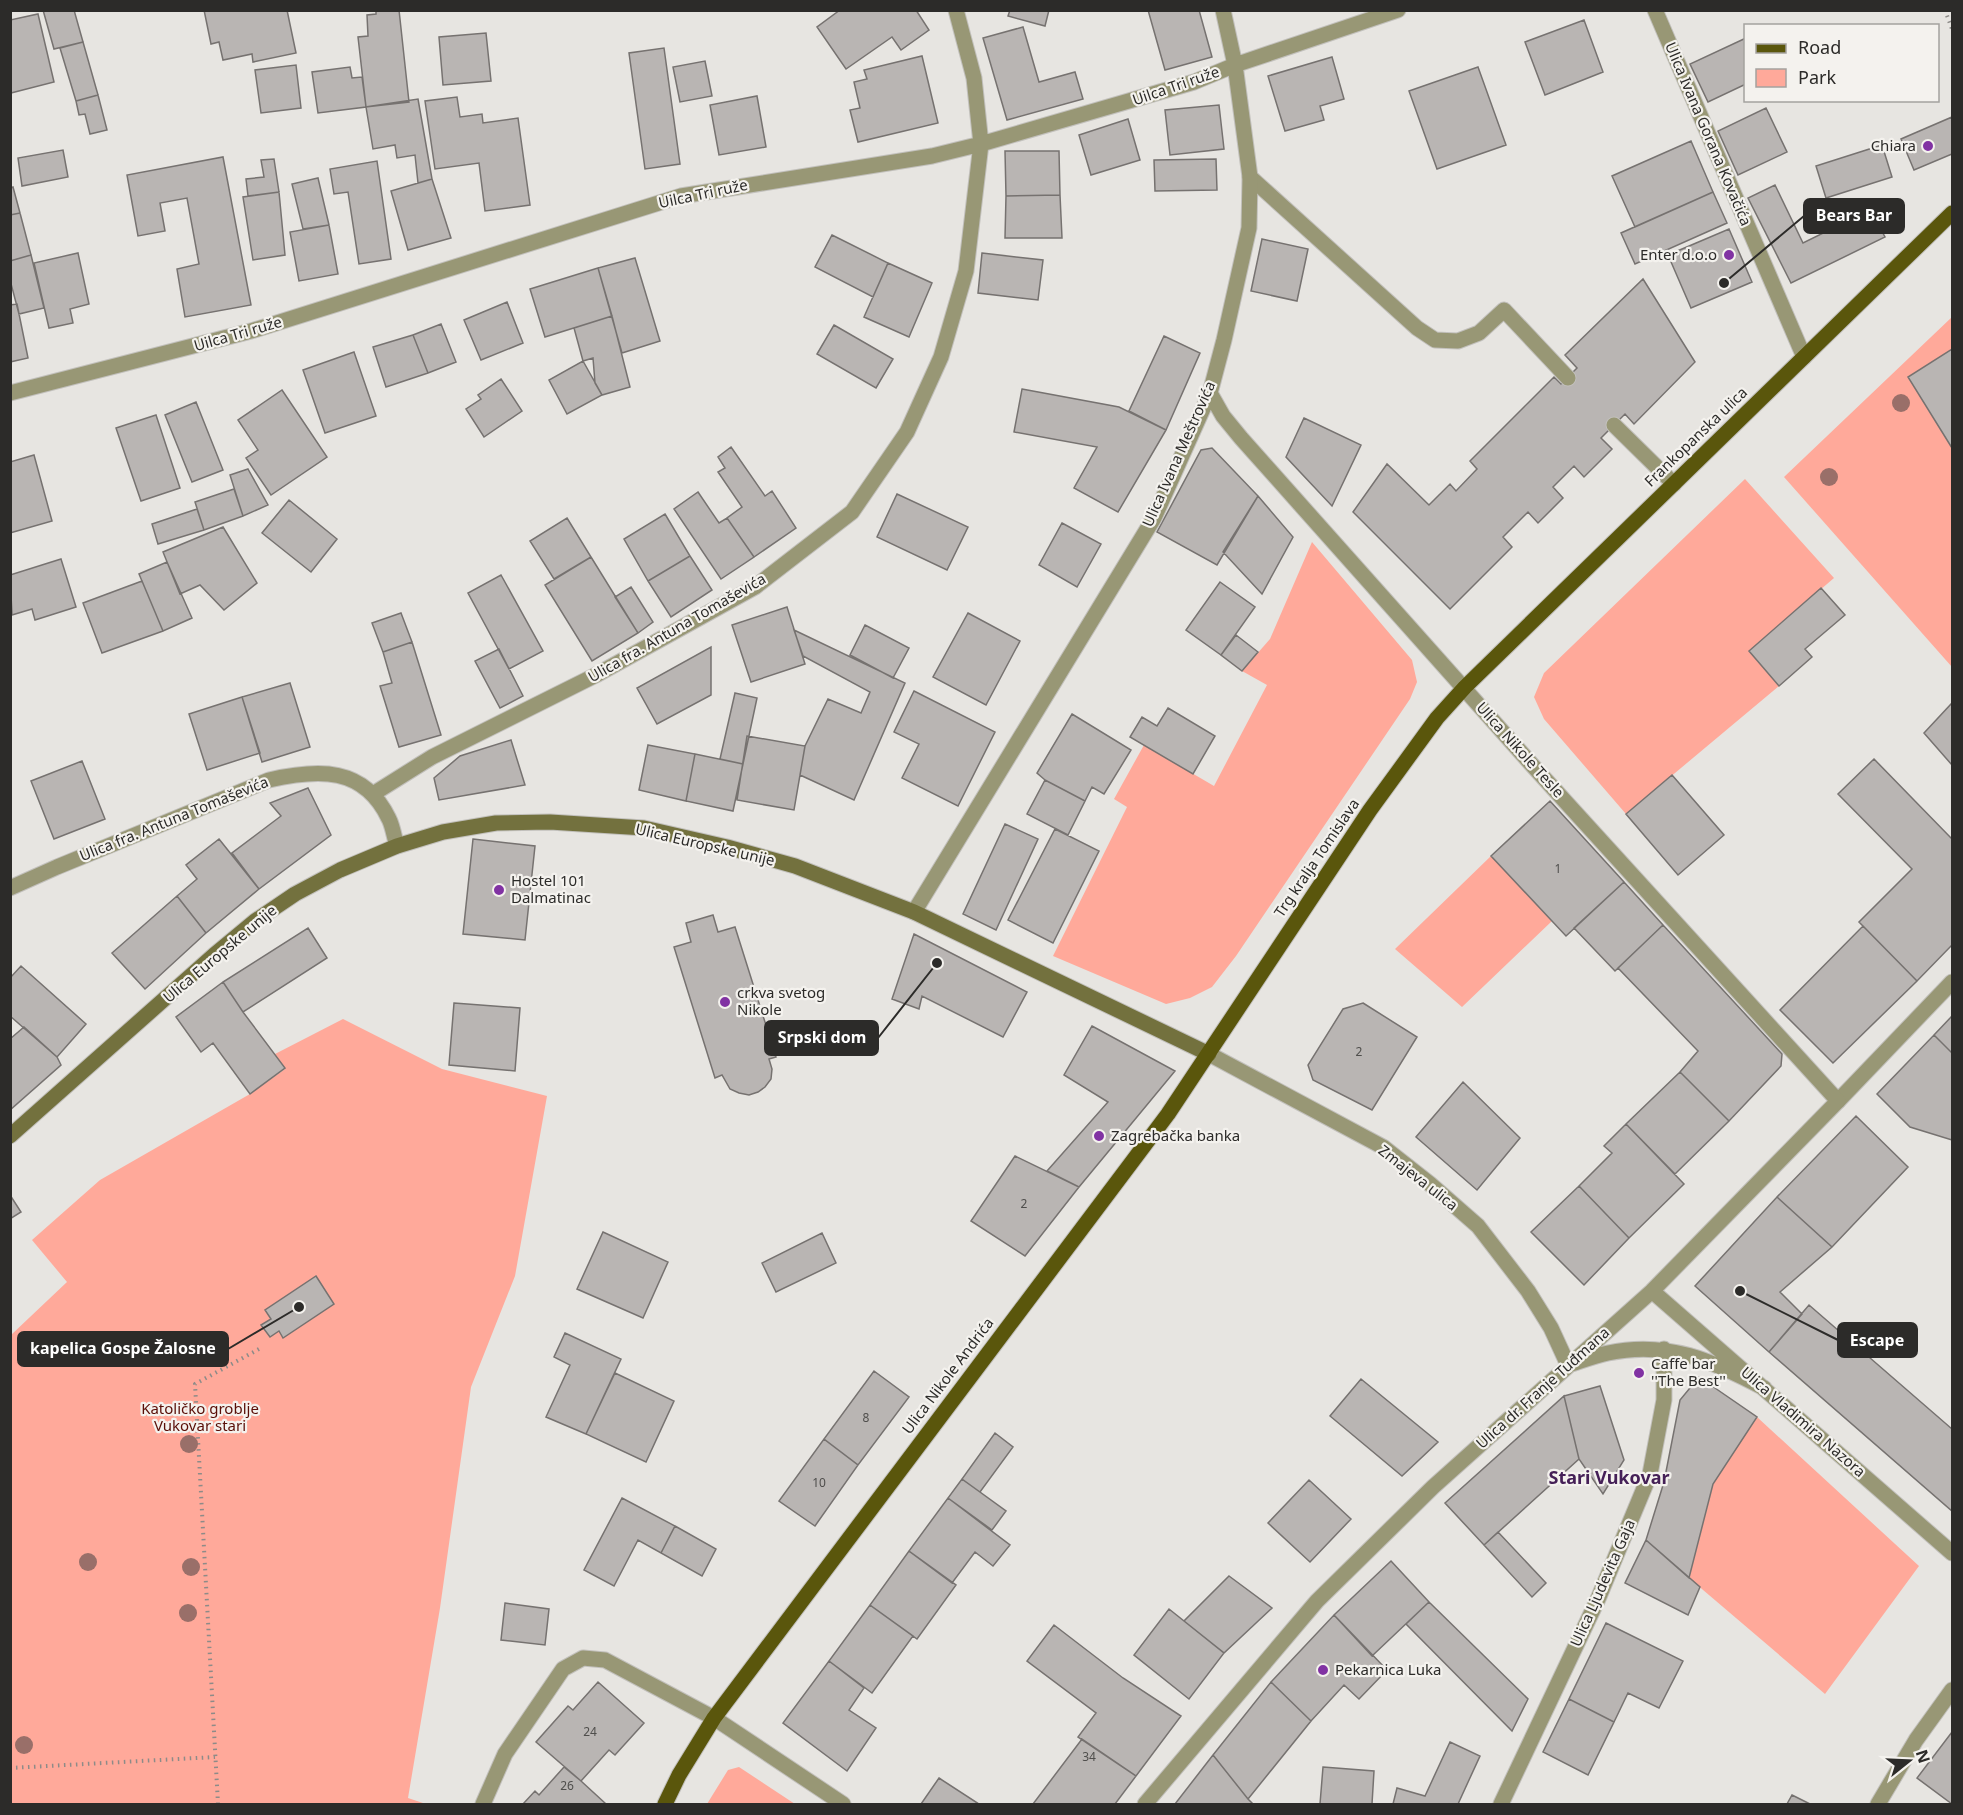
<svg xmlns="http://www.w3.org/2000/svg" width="1963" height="1815" font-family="'Noto Sans',sans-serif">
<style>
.green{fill:#ffa99a}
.building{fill:#b9b5b3;stroke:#767270;stroke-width:1.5}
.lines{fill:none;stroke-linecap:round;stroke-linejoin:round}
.service-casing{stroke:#c2c0bc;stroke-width:17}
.pedestrian-casing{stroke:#c2c0bc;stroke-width:17}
.minor-casing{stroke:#c2c0bc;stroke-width:17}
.secondary-casing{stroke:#c2c0bc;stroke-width:17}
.primary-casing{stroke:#c2c0bc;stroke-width:17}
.path{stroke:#8d8b88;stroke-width:4;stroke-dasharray:1.5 4.5;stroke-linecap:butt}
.service{stroke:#989775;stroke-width:15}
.pedestrian{stroke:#989775;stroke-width:15}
.minor{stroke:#989775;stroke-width:15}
.secondary{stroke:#73713e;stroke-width:15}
.primary{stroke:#5a560c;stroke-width:15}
.tree{fill:#996f69}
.poi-dot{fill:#8132a3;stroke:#f4f2ee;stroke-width:2}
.labels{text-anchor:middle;stroke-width:4.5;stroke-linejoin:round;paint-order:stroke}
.number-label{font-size:12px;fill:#4f4e4c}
.street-label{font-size:15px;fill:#2c2b29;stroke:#f4f2ee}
.poi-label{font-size:15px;fill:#2c2b29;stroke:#f4f2ee;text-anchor:start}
.park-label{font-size:15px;fill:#590e07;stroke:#f4f2ee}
.quarter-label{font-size:18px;font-weight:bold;fill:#452057;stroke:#f4f2ee}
.leader{fill:none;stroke:#2c2b29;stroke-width:2}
.callout-dot{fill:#2c2b29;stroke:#f4f2ee;stroke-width:2}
.callout{fill:#2c2b29;stroke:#2c2b29;stroke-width:2}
.callout-label{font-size:16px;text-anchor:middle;font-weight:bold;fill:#fff}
</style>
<rect width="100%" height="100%" fill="#e7e5e1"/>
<path class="green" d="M1952,317v32l-44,28 44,71v219l-168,-190z
M1745,479l89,99 -85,73 30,35 -153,128 -82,-95 -10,-22 10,-24z
M1312,542l100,118 5,22 -7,17 -174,257 -24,31 -22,11 -24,6 -113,-48 74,-149 -13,-8 30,-54 70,41 53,-101 -25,-14 28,-32z
M1491,856l61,65 -90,86 -67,-58z
M343,1019l99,50 105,27 -32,180 -44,111 -31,221 -32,190 18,6h-415v-469l56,-53 -35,-42 68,-60 150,-86 35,-25 -10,-15z
M1757,1417l162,149 -94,128 -136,-116 24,-94z
M739,1767l56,37h-88l21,-34z"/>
<path class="building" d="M43,10h31l9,32 -29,7z
M204,10h83l9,43 -43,9 -1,-8 -29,6 -4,-18 -8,2z
M376,10h23l10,92 -43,5 -8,-70 10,-1 -1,-21 9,-1z
M840,10h76l13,20 -28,20 -9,-13 -46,32 -29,-42z
M1010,10h39l-4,16 -37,-10z
M1148,10h51l13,47 -47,13z
M38,14l16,68 -43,11 -1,-73z
M1584,20l19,52 -58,23 -20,-53z
M1023,27l16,55 36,-10 8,27 -76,21 -24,-82z
M486,33l5,48 -48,4 -4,-48z
M1746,38v46l-38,18 -18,-38z
M83,42l15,53 -22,6 -16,-53z
M664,48l16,116 -35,5 -16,-116z
M922,56l16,67 -80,19 -8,-32 10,-2 -6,-26 13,-3 -3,-9z
M1332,57l12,42 -24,7 4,14 -39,11 -17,-55z
M705,61l7,35 -32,6 -7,-35z
M296,65l5,43 -40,5 -6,-43z
M350,67l2,11 10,-1 4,30 -48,6 -6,-41z
M1478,67l28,78 -69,24 -28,-78z
M98,95l9,35 -17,4 -5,-20 -6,1 -3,-14z
M757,96l9,51 -47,8 -9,-50z
M457,97l3,20 22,-3 1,9 35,-5 12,87 -45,6 -6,-48 -44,6 -10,-68z
M418,99l14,80 -14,4 -3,-28 -18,3 -2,-13 -22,4 -7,-42z
M1219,105l5,44 -54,6 -5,-45z
M1766,108l21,44 -49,23 -20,-44z
M1952,117v37l-38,16 -13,-31z
M1128,119l12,41 -49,15 -12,-40z
M1691,141l22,51 -78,35 -23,-51z
M1882,145l10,32 -66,21 -10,-32z
M63,150l5,27 -46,9 -4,-28z
M1005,151h54l1,44 -54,1z
M223,157l28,148 -66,12 -8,-48 22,-5 -12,-66 -27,5 5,28 -27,5 -11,-61z
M274,159l5,33 -31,4 -2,-17 18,-2 -3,-17z
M1216,159l1,31 -62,1 -1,-31z
M377,161l14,98 -32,5 -11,-72 -14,2 -4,-25z
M318,178l11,47 -26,4 -11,-45z
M432,179l19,59 -43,12 -17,-59z
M1775,185l28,58 67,-33 15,27 -94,46 -43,-85z
M13,187l7,26 -10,2v-27z
M279,192l6,63 -32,5 -10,-63z
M1713,192l14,31 -92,41 -14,-31z
M1060,195l2,43h-57l1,-42z
M20,213l11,42 -21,6v-46z
M329,225l9,49 -39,7 -9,-49z
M1729,229l23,53 -61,26 -23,-53z
M832,235l56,28 -15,34 -58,-30z
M1262,239l46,10 -11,52 -46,-10z
M78,253l11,51 -19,5 3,14 -24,5 -15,-65z
M982,253l61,7 -5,40 -60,-7z
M31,255l13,53 -25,6 -9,-34v-19z
M635,258l25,83 -38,12 -24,-85z
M888,263l44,20 -23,54 -45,-20z
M598,268l14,48 -67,21 -15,-48z
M1643,279l52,83 -61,62 -9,-10 -24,24 11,11 -28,28 -10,-11 -21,21 10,11 -25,25 -10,-11 -25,25 9,10 -62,62 -97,-97 34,-48 42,41 21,-21 6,7 21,-22 -7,-8 84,-84 7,7 16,-16 -12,-13z
M507,302l16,41 -42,17 -17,-40z
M17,304l11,54 -18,4v-57z
M612,316l18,71 -28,8 -7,-12 -2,-25 -10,3 -9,-33z
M441,324l15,38 -28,11 -15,-38z
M834,325l59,34 -17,29 -59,-34z
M413,335l15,38 -42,14 -13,-40z
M1164,336l36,17 -34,77 -37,-19z
M1952,349v99l-44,-71z
M354,352l22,64 -51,17 -22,-63z
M583,361l19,34 -35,19 -18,-34z
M501,379l21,32 -38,26 -18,-28 15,-10 -3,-4z
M1022,389l97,18 47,23 -48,82 -44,-24 23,-41 -83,-15z
M282,390l45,67 -56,38 -25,-37 12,-8 -20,-30z
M196,402l27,68 -31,12 -27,-67z
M156,415l24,73 -39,13 -25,-73z
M1304,418l57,27 -29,61 -46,-49z
M731,447l34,49 7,-5 24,37 -42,29 -27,-39 15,-11 -24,-35 7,-4 -7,-11z
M1212,448l46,48 -41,69 -60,-33 44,-82z
M34,455l18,66 -42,12v-71z
M248,469l20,36 -25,11 -13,-41z
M234,489l9,27 -39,14 -9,-28z
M698,492l21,31 8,-5 27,39 -33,22 -47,-70z
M897,494l71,33 -21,43 -70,-33z
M1258,496l35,41 -31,57 -39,-42z
M289,500l48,39 -26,33 -49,-39z
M197,509l7,21 -46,14 -6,-20z
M665,514l25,42 -42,25 -24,-42z
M567,518l24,39 -37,22 -24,-38z
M1062,523l39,21 -24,43 -38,-22z
M223,527l34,56 -33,27 -24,-25 -20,9 -17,-42z
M690,556l22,34 -41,27 -23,-36z
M591,557l47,76 -46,28 -47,-76z
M61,559l15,48 -41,13 -3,-11 -20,6 -2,-40z
M167,562l25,56 -29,13 -24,-57z
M501,575l42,76 -34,18 -41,-76z
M142,581l21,50 -61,22 -19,-50z
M1220,582l35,25 -34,48 -35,-25z
M631,587l22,35 -15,11 -23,-36z
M1821,588l24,27 -40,34 7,8 -33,29 -30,-35z
M787,607l18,57 -54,18 -19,-57z
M401,613l11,29 -29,10 -11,-29z
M968,613l52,28 -34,64 -53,-28z
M865,625l44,23 -16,30 -43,-23z
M794,630l111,53 -51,117 -54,-25 5,-29 23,-47 33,14 9,-21 -67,-36z
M1236,635l22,17 -16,19 -21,-16z
M412,642l29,93 -42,12 -19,-61 12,-3 -9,-31z
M711,647v48l-54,29 -20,-36z
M499,649l24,47 -23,12 -25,-47z
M290,683l20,64 -48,15 -20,-65z
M914,691l81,41 -37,74 -56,-28 17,-34 -25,-12z
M735,693l22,5 -14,66 -23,-5z
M242,697l18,56 -53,17 -18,-56z
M1952,703v62l-28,-32z
M1168,708l47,28 -22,38 -63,-37 12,-20 15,9z
M1072,714l59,36 -27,44 -12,-7 -7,14 -40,-21 -8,-7z
M747,736l58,10 -11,64 -57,-10z
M511,740l14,45 -86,15 -5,-22 26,-22z
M648,745l47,9 -9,47 -47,-11z
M695,754l48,10 -10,47 -47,-10z
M1874,759l78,80v106l-35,36 -58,-59 53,-53 -74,-75z
M82,761l23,58 -51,20 -23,-58z
M1672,775l52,60 -46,40 -52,-61z
M1045,780l40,21 -17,34 -41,-21z
M308,788l23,47 -72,54 -27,-36 49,-37 -11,-13z
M1550,801l74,81 -58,54 -75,-80z
M1005,824l33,15 -42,91 -33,-16z
M1055,829l44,22 -46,92 -45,-23z
M219,839l40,50 -53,44 -29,-37 20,-17 -11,-14z
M473,839l62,7 -10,94 -62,-6z
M1624,882l39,43 -48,46 -41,-43z
M177,896l29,37 -61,56 -33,-36z
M713,915l5,17 17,-5 41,130 -7,2 3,10 -1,10 -6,8 -7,5 -9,3 -10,-2 -9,-4 -8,-14 -7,3 -41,-131 17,-5 -5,-19z
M1663,925l119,129 -1,12 -52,55 -49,-49 18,-21 -80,-83z
M1863,926l54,55 -84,82 -53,-53z
M308,928l19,30 -84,54 -20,-30z
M914,934l113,58 -24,45 -81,-41 -3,13 -27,-10z
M21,966l65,58 -29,33 -47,-41v-38z
M223,982l20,30 42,56 -35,26 -37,-51 -12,9 -25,-35z
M454,1003l66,5 -5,63 -66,-6z
M1363,1003l54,34 -45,73 -59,-30 -5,-15 35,-56z
M1952,1016v37l-18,-18z
M1092,1026l83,45 -96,116 -32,-16 61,-69 -44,-27z
M24,1027l33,30 4,8 -51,45v-71z
M1934,1035l18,18v87l-42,-13 -33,-33z
M1680,1072l49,49 -54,53 -49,-50z
M1463,1082l57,56 -43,52 -61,-53z
M1856,1116l52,51 -76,80 -55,-50z
M1626,1124l58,60 -55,54 -50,-52 33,-33 -8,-7z
M1015,1156l64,31 -54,69 -54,-35z
M1579,1186l50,52 -45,47 -53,-53z
M10,1195l11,17 -11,7z
M1777,1197l55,50 -52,45 22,22 -33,38 -74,-66z
M603,1232l65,30 -25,56 -66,-29z
M822,1233l14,30 -60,29 -14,-29z
M316,1276l18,28 -51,34 -4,-7 -9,6 -9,-12 10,-6 -6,-9z
M1809,1305l143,124v82l-183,-159z
M565,1333l56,26 -35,75 -40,-17 24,-52 -16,-8z
M874,1371l35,26 -51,68 -34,-26z
M615,1373l59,28 -28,61 -60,-28z
M1699,1377l58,40 -44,67 -24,94 -43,-38 18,-58 16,-82z
M1361,1379l77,63 -36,34 -72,-60z
M1600,1386l24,74 -21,34 -24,-35 -15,-63z
M1564,1396l15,63 -95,86 -39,-42z
M995,1433l18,14 -33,45 -18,-13z
M824,1439l34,26 -43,61 -36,-25z
M962,1479l44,32 -14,19 -44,-32z
M1309,1480l42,39 -41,43 -42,-39z
M622,1498l53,28 -14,27 -23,-13 -24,46 -30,-16z
M948,1498l62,47 -17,21 -18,-14 -23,31 -43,-32z
M675,1526l41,23 -14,27 -41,-23z
M1498,1532l48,51 -14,14 -48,-52z
M1646,1540l54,47 -12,28 -63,-32z
M909,1551l47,34 -39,54 -47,-34z
M1391,1561l38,41 -57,54 -38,-41z
M1229,1576l43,32 -48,45 -40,-32z
M1429,1602l99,97 -16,32 -106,-107z
M505,1603l44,6 -4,36 -44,-5z
M870,1605l43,31 -41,57 -43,-32z
M1169,1609l55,44 -35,46 -55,-44z
M1334,1615l53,55 -28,29 -15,-14 -33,36 -40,-39z
M1606,1623l77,38 -24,47 -31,-15 -14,29 -45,-23z
M1054,1625l69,53 58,38 -45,60 -58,-39 18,-24 -69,-52z
M829,1661l35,27 -15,22 27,18 -29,43 -64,-48z
M598,1682l46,41 -29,32 -6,-5 -28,31 -45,-39 32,-36 5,4z
M1271,1682l40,39 -63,78 -35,-44z
M1569,1699l45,23 -26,53 -45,-23z
M1952,1732v72l-35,-26z
M1082,1739l54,37 -21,28h-82z
M1450,1742l30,14 -22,48h-65l4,-16 28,8z
M1213,1755l35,44 5,5h-78z
M564,1767l17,14 25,23h-83l12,-13 4,4z
M1323,1767l51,4 -2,33h-52z
M939,1778l40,26h-58z
M1792,1795l18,9h-23z"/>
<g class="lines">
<g class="service-casing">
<path id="service" d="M1250,177l167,151 18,12 23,1 21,-8 25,-23 64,68
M1614,425l60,59
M483,1804l22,-50 58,-85 20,-11 22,2 109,58"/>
</g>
<g class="pedestrian-casing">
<path id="pedestrian" d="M1838,1101l114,-119"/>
</g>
<g class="minor-casing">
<path id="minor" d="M1655,10l149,347
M10,393l241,-62 430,-135 251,-40 49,-12 213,-62 41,-17 163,-55
M373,794l59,-37 164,-82 159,-88 97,-75 55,-80 34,-75 25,-86 15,-127 -7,-66 -18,-68
M10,888l47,-21 212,-87c49,-11 95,-14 120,39 4,8 5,18 8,27
M914,912l240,-394 56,-125 14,-53 25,-112 1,-51 -15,-112 -12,-55
M1209,1054l174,93 47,37 48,42 50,65 23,37 17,37c13,-4 27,-9 40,-12 59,-13 105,8 156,35
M1652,1291l300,262
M714,1718l129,86
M1145,1804l172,-203 116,-114 219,-196 186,-190 -305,-335 -292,-328 -18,-22 -13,-23
M1501,1804l97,-205 52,-125 14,-74v-51
M1878,1804l38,-64 36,-50"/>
</g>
<g class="secondary-casing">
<path id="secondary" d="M10,1136l204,-181 41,-34 40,-27 45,-24 57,-24 46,-14 53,-9 54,-1 94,6 83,19 68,19 119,46 295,142"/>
</g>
<g class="primary-casing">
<path id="primary" d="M665,1804l14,-29 35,-57 454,-604 202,-304 67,-92 28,-31 487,-474"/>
</g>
<path class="path" d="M1945,10l7,19
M10,1768l205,-11
M218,1804l-23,-420 64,-35"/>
<use href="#service" class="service"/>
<use href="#pedestrian" class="pedestrian"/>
<use href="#minor" class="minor"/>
<use href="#secondary" class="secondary"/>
<use href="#primary" class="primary"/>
</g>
<g class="tree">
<circle cx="1901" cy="403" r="9"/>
<circle cx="1829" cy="477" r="9"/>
<circle cx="189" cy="1444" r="9"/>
<circle cx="88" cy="1562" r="9"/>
<circle cx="191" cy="1567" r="9"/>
<circle cx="188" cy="1613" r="9"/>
<circle cx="24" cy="1745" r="9"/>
</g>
<g class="poi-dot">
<circle cx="1928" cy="146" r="6"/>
<circle cx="1729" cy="255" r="6"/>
<circle cx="499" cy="890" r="6"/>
<circle cx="725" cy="1002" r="6"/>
<circle cx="1099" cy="1136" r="6"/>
<circle cx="1639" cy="1373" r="6"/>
<circle cx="1323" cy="1670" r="6"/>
</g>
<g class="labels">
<g class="number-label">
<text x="1558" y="873">1</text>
<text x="1359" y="1056">2</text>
<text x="1024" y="1208">2</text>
<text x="866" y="1422">8</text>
<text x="819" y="1487">10</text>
<text x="590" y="1736">24</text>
<text x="1089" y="1761">34</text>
<text x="567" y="1790">26</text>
</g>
<g class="street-label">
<text transform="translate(1176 86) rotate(-19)" y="5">Uilca Tri ruže</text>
<text transform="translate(1708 134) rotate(67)" y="5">Ulica Ivana Gorana Kovačića</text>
<text transform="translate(703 194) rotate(-12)" y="5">Uilca Tri ruže</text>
<text transform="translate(238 334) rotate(-16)" y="5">Uilca Tri ruže</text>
<text transform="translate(1696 437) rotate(-44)" y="5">Frankopanska ulica</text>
<text transform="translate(1179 454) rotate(-66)" y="5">Ulica Ivana Meštrovića</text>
<text transform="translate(677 628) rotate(-30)" y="5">Ulica fra. Antuna Tomaševića</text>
<text transform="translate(1520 750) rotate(48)" y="5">Ulica Nikole Tesle</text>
<text transform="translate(174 819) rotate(-22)" y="5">Ulica fra. Antuna Tomaševića</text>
<text transform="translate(705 845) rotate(13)" y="5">Ulica Europske unije</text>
<text transform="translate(1317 858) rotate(-56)" y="5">Trg kralja Tomislava</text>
<text transform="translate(220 954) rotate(-40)" y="5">Ulica Europske unije</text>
<text transform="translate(1418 1178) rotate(38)" y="5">Zmajeva ulica</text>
<text transform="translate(948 1376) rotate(-53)" y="5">Ulica Nikole Andrića</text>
<text transform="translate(1543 1388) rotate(-42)" y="5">Ulica dr. Franje Tuđmana</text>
<text transform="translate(1803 1422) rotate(41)" y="5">Ulica Vladimira Nazora</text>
<text transform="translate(1603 1583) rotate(-66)" y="5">Ulica Ljudevita Gaja</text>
</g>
<g class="poi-label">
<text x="1916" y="151" text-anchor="end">Chiara</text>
<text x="1717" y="260" text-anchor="end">Enter d.o.o</text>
<text x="511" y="886">Hostel 101<tspan x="511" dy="17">Dalmatinac</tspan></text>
<text x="737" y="998">crkva svetog<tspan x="737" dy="17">Nikole</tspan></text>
<text x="1111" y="1141">Zagrebačka banka</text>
<text x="1651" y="1369">Caffe bar<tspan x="1651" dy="17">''The Best''</tspan></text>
<text x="1335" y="1675">Pekarnica Luka</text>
</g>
<g class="park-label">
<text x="200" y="1414">Katoličko groblje<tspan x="200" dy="17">Vukovar stari</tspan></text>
</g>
<g class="quarter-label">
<text x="1609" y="1484">Stari Vukovar</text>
</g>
</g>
<path class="leader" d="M1724 283L1804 216M937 963L878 1038M1740 1291L1838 1340M299 1307L228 1349"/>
<g class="callout-dot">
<circle cx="1724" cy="283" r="6"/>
<circle cx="937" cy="963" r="6"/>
<circle cx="1740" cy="1291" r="6"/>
<circle cx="299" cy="1307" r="6"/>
</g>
<g class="callout">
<rect x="1804" y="199" width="100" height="34" rx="6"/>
<rect x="765" y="1021" width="113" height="34" rx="6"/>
<rect x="1838" y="1323" width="79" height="34" rx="6"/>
<rect x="18" y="1332" width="210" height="34" rx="6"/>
</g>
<g class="callout-label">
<text x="1854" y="221">Bears Bar</text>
<text x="822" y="1043">Srpski dom</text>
<text x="1877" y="1346">Escape</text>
<text x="123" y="1354">kapelica Gospe Žalosne</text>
</g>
<rect width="1963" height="1815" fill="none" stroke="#2c2b29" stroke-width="24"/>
<rect x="1744" y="24" width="195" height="78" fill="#f4f2ee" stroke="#a4a29f" stroke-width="1.5"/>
<rect x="1756" y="44" width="30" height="9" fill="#5a560c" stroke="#a4a29f" stroke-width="1.5"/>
<text x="1798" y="54" font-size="18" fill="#2c2b29">Road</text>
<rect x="1756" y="69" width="30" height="18" fill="#ffa99a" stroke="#a4a29f" stroke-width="1.5"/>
<text x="1798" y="84" font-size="18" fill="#2c2b29">Park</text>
<g transform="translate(1909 1761) rotate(72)" stroke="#f4f2ee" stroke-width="4.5" paint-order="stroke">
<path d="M0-4.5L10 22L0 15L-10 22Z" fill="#2c2b29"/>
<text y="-9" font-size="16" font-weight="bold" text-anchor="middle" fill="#2c2b29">N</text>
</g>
</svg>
